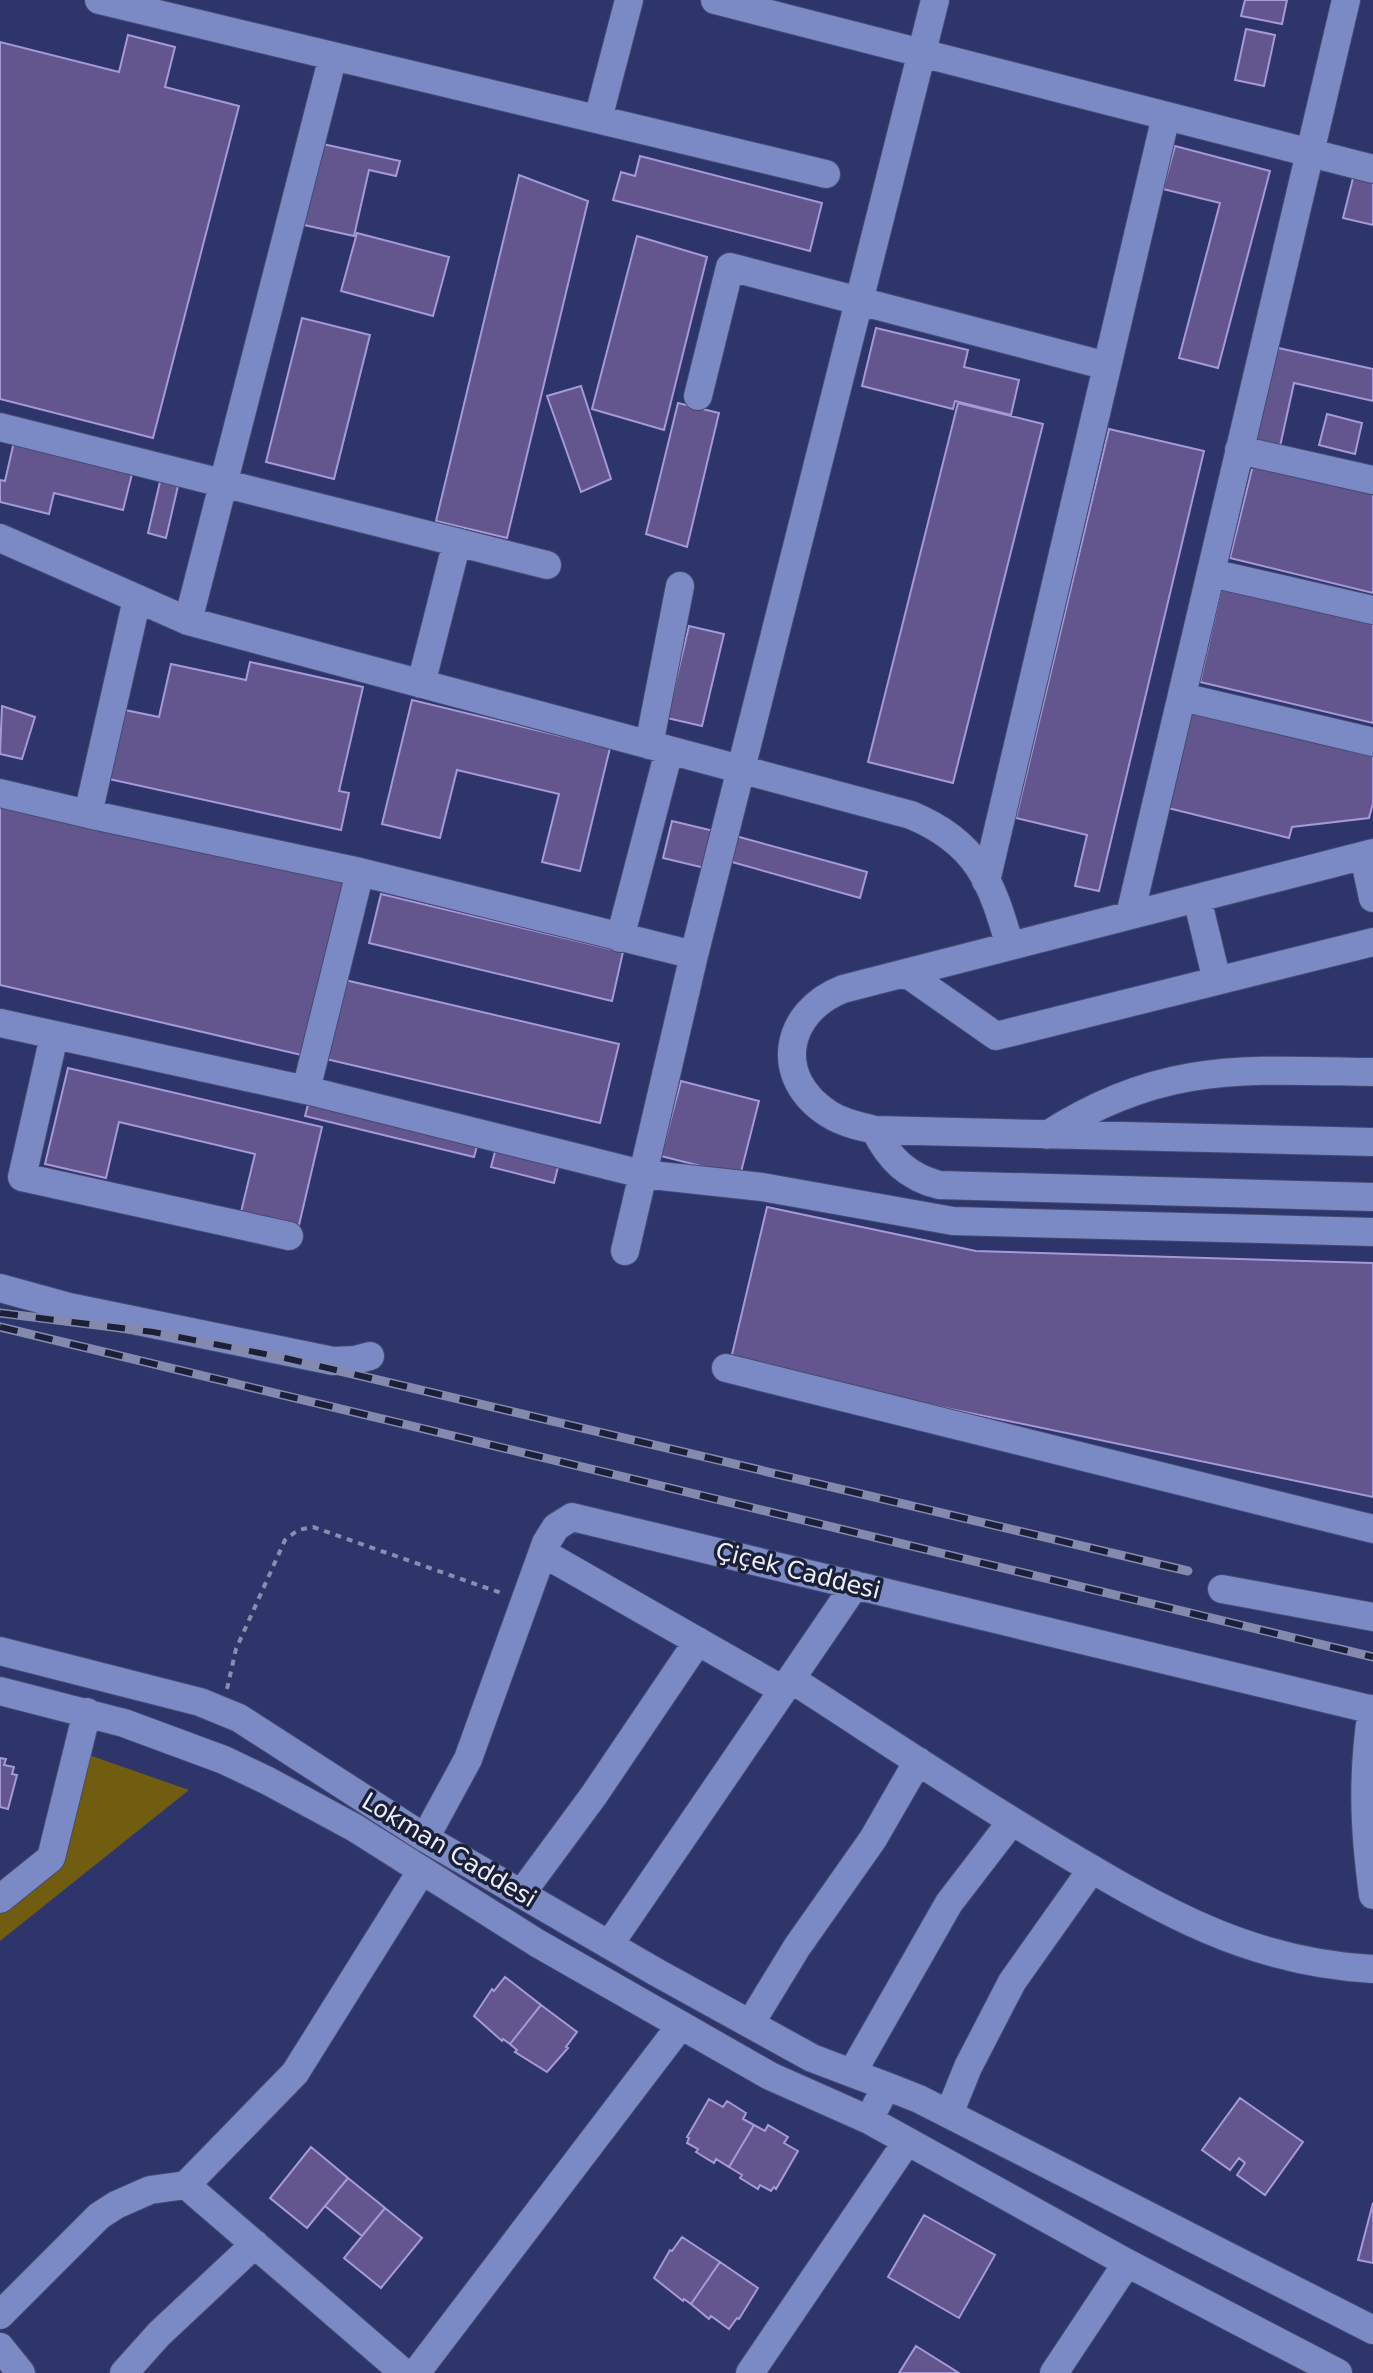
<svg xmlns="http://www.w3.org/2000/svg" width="1373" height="2373" font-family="'DejaVu Sans',sans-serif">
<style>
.green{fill:#705d10}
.building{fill:#63558e;stroke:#a699d8;stroke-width:2}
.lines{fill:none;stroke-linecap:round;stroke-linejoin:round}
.minor-casing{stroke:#454a73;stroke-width:30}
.path{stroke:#888eb0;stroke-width:4;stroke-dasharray:6 6;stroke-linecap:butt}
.minor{stroke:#7b89c5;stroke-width:28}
.rail-casing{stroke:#848aad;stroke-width:9}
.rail{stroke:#1b2038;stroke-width:6;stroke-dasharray:18;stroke-linecap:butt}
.labels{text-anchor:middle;stroke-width:7;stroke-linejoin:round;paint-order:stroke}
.street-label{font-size:24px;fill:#ecf0fd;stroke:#1b2038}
</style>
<rect width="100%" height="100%" fill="#2d356a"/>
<path class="green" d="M89,1755l100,35 -189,151v-29l62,-50z"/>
<path class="building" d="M1245,0h42l-5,24 -41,-8z
M1246,29l29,6 -11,51 -29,-6z
M128,35l47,12 -10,40 74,19 -86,332 -153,-39v-357l119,30z
M323,144l77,17 -4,15 -27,-6 -15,66 -50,-11z
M1175,146l95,25 -52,197 -39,-10 41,-155 -57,-14z
M640,156l182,47 -12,48 -197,-51 8,-28 14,4z
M1356,166l17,4v55l-30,-7z
M519,175l69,26 -81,337 -71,-17z
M357,233l92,24 -16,59 -92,-25z
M637,236l70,21 -43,173 -72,-21z
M302,318l68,17 -36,144 -68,-17z
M876,328l92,22 -4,17 55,13 -8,35 -56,-14 -2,8 -91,-23z
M1274,347l99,22v32l-79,-18 -15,68 -27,-6z
M581,386l30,93 -30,13 -34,-96z
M678,403l41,10 -32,134 -41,-13z
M958,403l85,21 -90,359 -85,-21z
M1327,414l35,9 -7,31 -36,-9z
M1109,429l95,22 -105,440 -24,-5 12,-51 -71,-17z
M16,433l119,29 -12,48 -69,-17 -5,21 -49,-12v-22l5,1z
M1254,461l119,29v103l-143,-35z
M163,469l18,4 -15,65 -18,-5z
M1222,586l151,35v102l-173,-41z
M689,626l35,8 -22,92 -35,-8z
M250,662l113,25 -24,104 10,2 -8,37 -232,-51 16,-69 34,7 12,-53 75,16z
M412,700l198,48 -30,123 -38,-9 17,-68 -102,-24 -17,68 -58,-14z
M2,706l33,11 -13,42 -22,-5z
M1192,711l181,45v47l-4,15 -77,9 -3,11 -121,-30z
M0,802l347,80 -41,174 -306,-71z
M672,821l42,10 -9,37 -42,-10z
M732,835l135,37 -7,26 -135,-38z
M381,894l242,58 -11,49 -243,-58z
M345,980l274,64 -19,79 -274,-64z
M68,1068l254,59 -23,98 -58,-13 14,-58 -136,-32 -13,56 -61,-14z
M681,1081l78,20 -19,75 -79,-20z
M310,1097l169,42 -5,18 -169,-41z
M497,1144l63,15 -6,24 -63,-16z
M767,1207l209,44 397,12v234l-643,-134z
M0,1758l6,1 -2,6 10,2 -2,7 5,1 -9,34 -8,-2z
M505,1977l36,28 -31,39 -7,-5 -1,2 -28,-25 18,-27 2,2z
M541,2005l36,27 -11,15 2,1 -21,24 -32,-20 2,-2 -7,-6z
M1240,2098l63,44 -38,53 -28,-20 8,-12 -6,-5 -9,12 -28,-20z
M709,2099l14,8 4,-6 19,12 -3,6 11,6 -25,42 -13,-8 -2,4 -18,-11 2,-3 -11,-6 2,-5 -2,-1z
M754,2125l11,6 3,-6 20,12 -4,6 14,8 -22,38 -2,-2 -3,4 -11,-6 -2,4 -18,-11 2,-3 -13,-8z
M311,2147l37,31 -41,50 -37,-30z
M348,2178l37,30 -23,28 -37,-30z
M1373,2203v60l-15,-3z
M385,2208l37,30 -41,50 -37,-30z
M924,2215l71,40 -36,63 -71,-41z
M682,2237l38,25 -29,42 -7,-5 -1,2 -29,-23 16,-28 2,1z
M720,2262l38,26 -19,31 -2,-1 -8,11 -18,-13 -2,3 -18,-15z
M916,2346l43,27h-60z"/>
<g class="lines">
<g class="minor-casing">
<path id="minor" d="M99,0l727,174
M715,0l658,169
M598,119l31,-119
M698,396l32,-129 377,99
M0,427l547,138
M1239,450l134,30
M0,538l188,83 723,194c67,28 80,66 99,131
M1211,573l162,37
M188,621l145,-565
M421,684l36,-142
M1182,697l191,45
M649,745l31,-159
M0,793l88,21 272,58 334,83
M88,814l49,-215
M1373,853l-530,136c-59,23 -71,89 -14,125 14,9 30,12 46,16l498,12
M1364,856l9,42
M986,881l180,-765
M1197,898l20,83
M1130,915l216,-915
M620,938l49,-187
M906,973l90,63 377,-94
M0,1023l306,67 336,84 120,13 191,34 420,11
M54,1036l-32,141 267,59
M306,1090l54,-218
M875,1130c14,29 33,47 64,55l434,12
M1047,1135c115,-74 197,-65 326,-63
M625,1251l69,-296 241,-955
M0,1288l69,19 264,54 22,-1 15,-4
M726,1368l647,161
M543,1553l240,137
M1222,1589l151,28
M0,1651l200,51 39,16 186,120 231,134 156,86 74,28
M791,1679c87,56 173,114 262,167 106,63 193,116 320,123
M0,1691l124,32 100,37 44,21 87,47 182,115 233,133 99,44
M1372,1709c-10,67 -8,119 1,186
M425,1838l43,-79 78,-216 10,-16 16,-10 801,193
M521,1894l73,-99 104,-154
M0,1899l51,-41 36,-146
M609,1945l246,-360
M750,2024l47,-77 76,-108 45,-78
M852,2073l97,-170 63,-82
M949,2114l19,-47 44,-85 80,-113
M186,2185l218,188
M0,2315l99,-99 17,-11 34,-15 36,-5 109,-112 127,-203
M0,2347l21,26
M124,2373l35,-39 96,-90
M416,2373l265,-348
M750,2373l156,-230
M1054,2373l73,-110
M1338,2373l-211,-110 -258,-143 17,-34 33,13 454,231"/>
</g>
<path class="path" d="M227,1689l9,-40 49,-109 13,-10 15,-3 191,67"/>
<use href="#minor" class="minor"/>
<g class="rail-casing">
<path id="rail" d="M0,1313l153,19 132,26 903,213
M0,1327l1373,330"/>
</g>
<use href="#rail" class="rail"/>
</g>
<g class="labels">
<g class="street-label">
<text transform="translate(798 1571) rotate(14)" y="8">Çiçek Caddesi</text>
<text transform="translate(449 1850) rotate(31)" y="8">Lokman Caddesi</text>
</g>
</g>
</svg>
